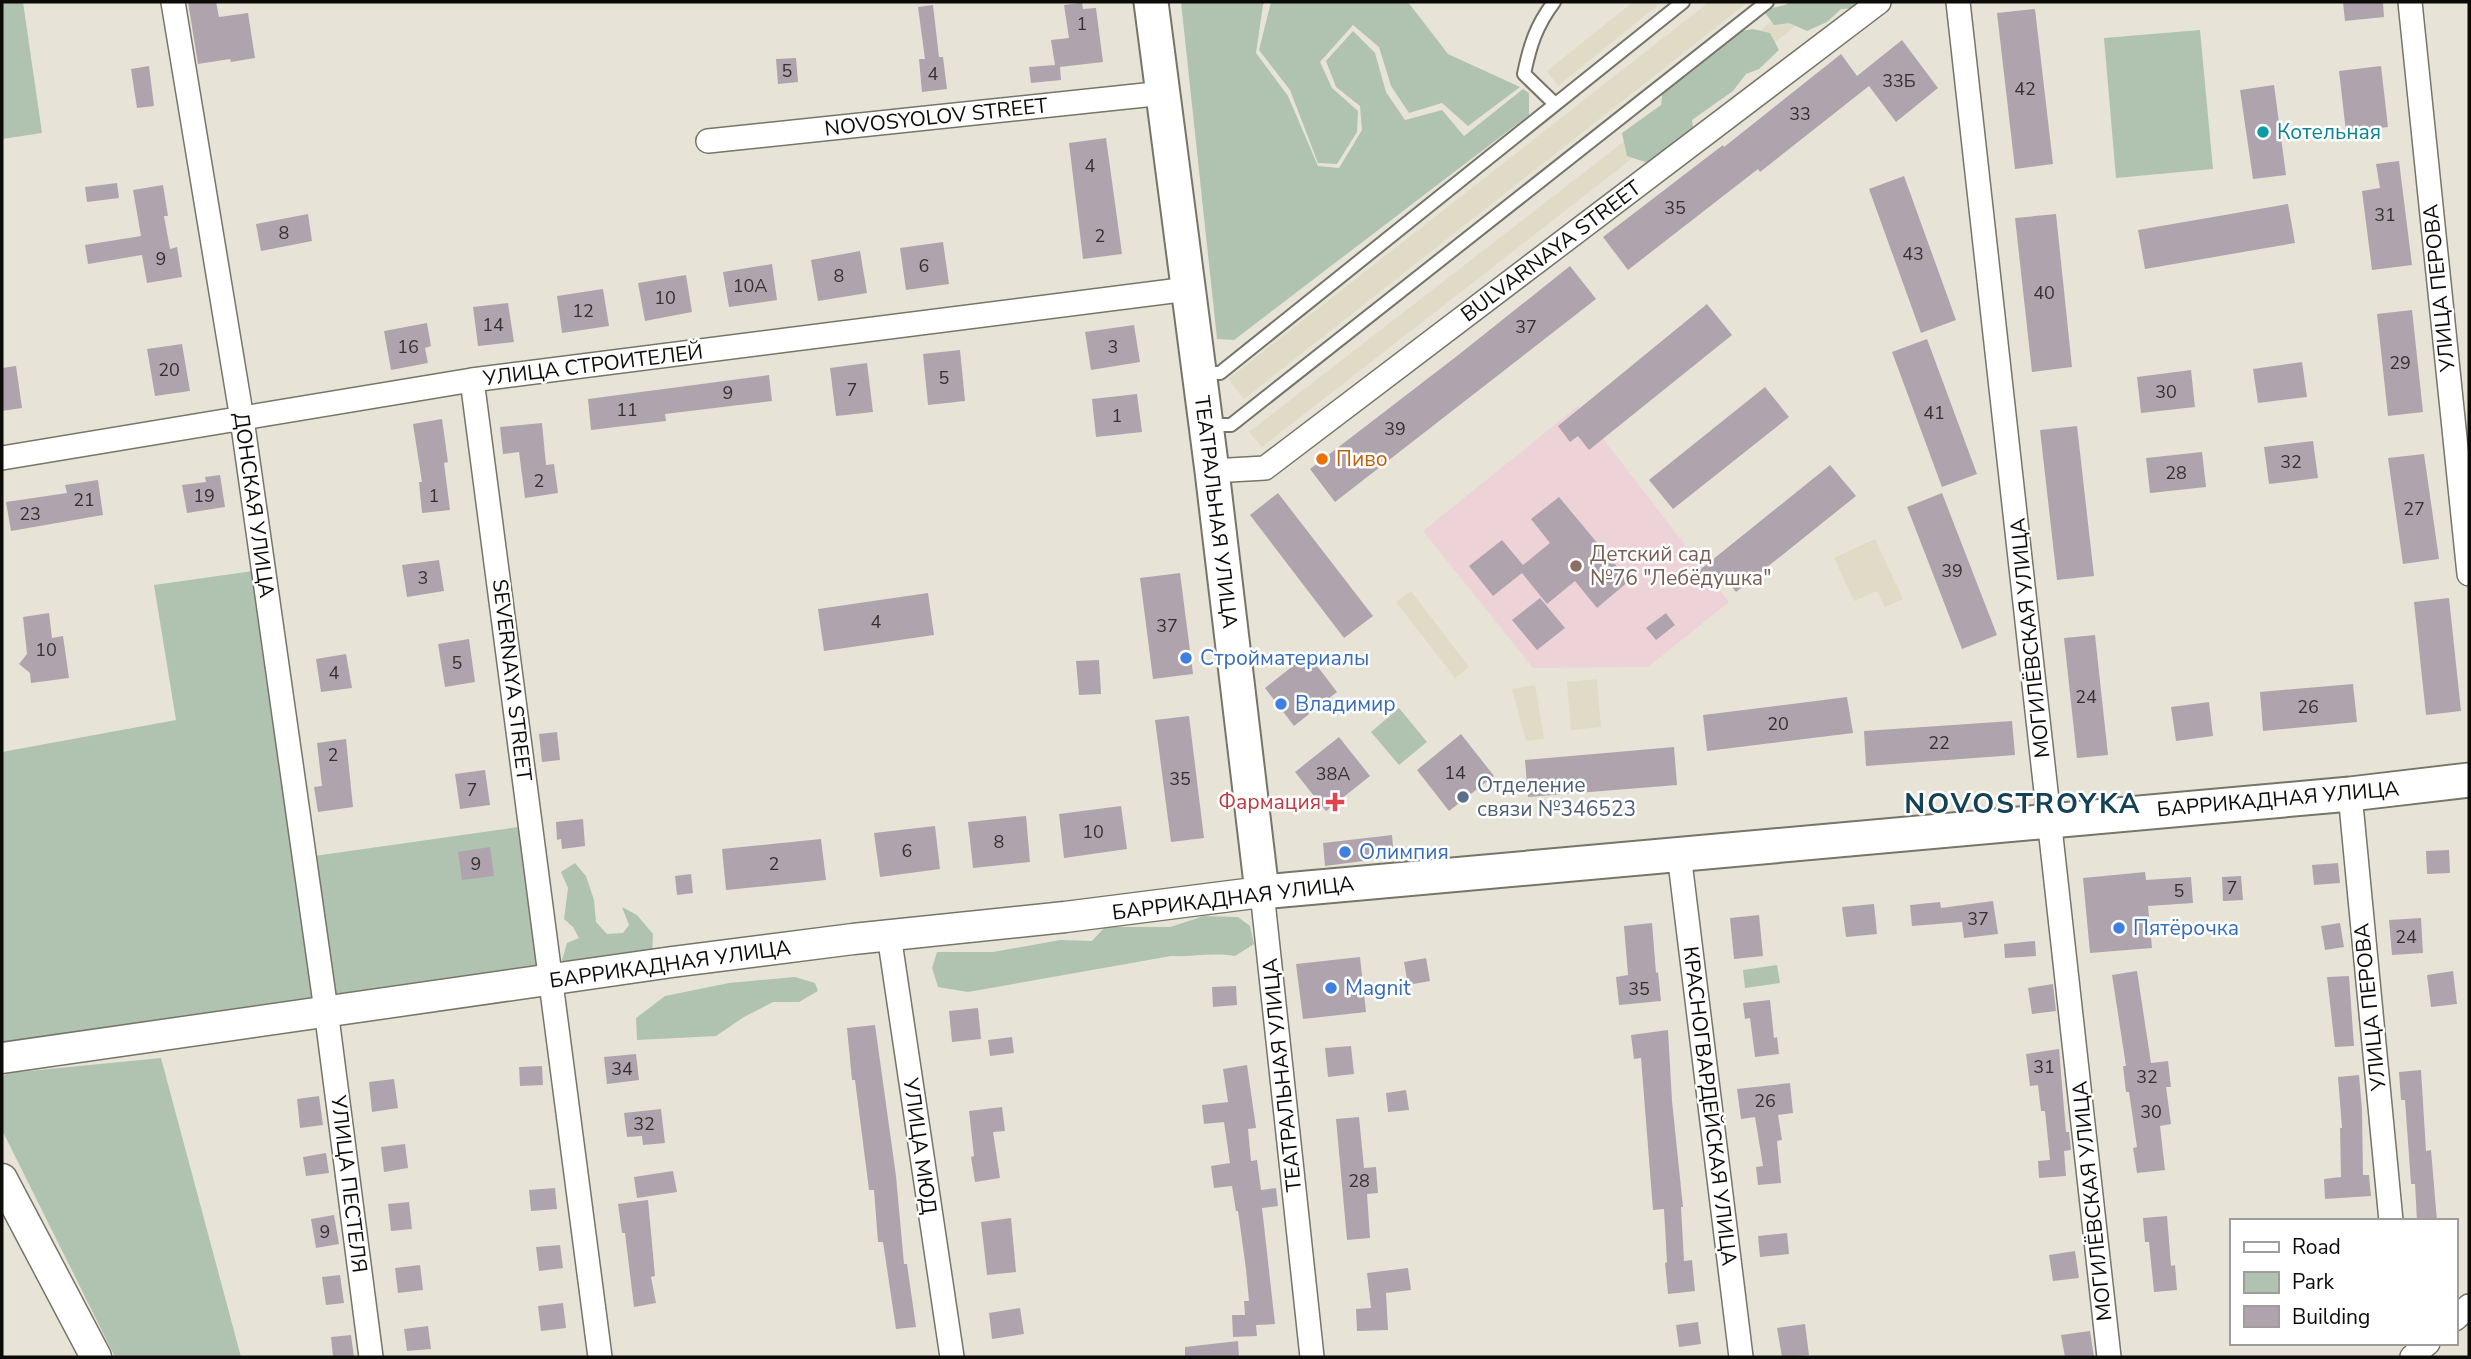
<svg xmlns="http://www.w3.org/2000/svg" width="2471" height="1359" font-family="'Nunito Sans',sans-serif">
<style>
.built{fill:#dfdbc6}
.education{fill:#edd2d8}
.green{fill:#b0c3b1}
.building{fill:#afa4ad}
.lines{fill:none;stroke-linecap:round;stroke-linejoin:round}
.service-casing{stroke:#777468;stroke-width:16}
.minor-casing{stroke:#777468;stroke-width:26}
.tertiary-casing{stroke:#777468;stroke-width:33}
.secondary-casing{stroke:#777468;stroke-width:37}
.service{stroke:#fff;stroke-width:12}
.minor{stroke:#fff;stroke-width:23}
.tertiary{stroke:#fff;stroke-width:30}
.secondary{stroke:#fff;stroke-width:33}
.culture-dot{fill:#0f9aa8;stroke:#fff;stroke-width:2.5}
.food-dot{fill:#e8710a;stroke:#fff;stroke-width:2.5}
.education-dot{fill:#8d6e63;stroke:#fff;stroke-width:2.5}
.shop-dot{fill:#3f7fe0;stroke:#fff;stroke-width:2.5}
.service-dot{fill:#5c6f8a;stroke:#fff;stroke-width:2.5}
.health-dot{fill:#e0444e;stroke:#fff;stroke-width:2.5}
.labels{text-anchor:middle;stroke-width:5;stroke-linejoin:round;paint-order:stroke}
.number-label{font-size:18px;fill:#353130}
.street-label{font-size:21px;fill:#0c0b07;stroke:#fff}
.culture-label{font-size:21px;fill:#0d838f;stroke:#fff;text-anchor:start}
.food-label{font-size:21px;fill:#c56008;stroke:#fff;text-anchor:start}
.education-label{font-size:21px;fill:#785e54;stroke:#fff;text-anchor:start}
.shop-label{font-size:21px;fill:#366cbe;stroke:#fff;text-anchor:start}
.service-label{font-size:21px;fill:#4e5e75;stroke:#fff;text-anchor:start}
.health-label{font-size:21px;fill:#be3a42;stroke:#fff;text-anchor:end}
.district-label{font-size:28px;font-weight:bold;letter-spacing:2px;fill:#134256;stroke:#fff}
</style>
<rect width="100%" height="100%" fill="#e7e4d7"/>
<path class="built" d="M1633,2h29l-104,84 -11,-15z
M1709,2h39l-504,397 -16,-20z
M1795,2h30l-200,162 -363,283 -13,-15 364,-282z
M1875,539l28,60 -18,8 -8,-16 -23,10 -20,-43z
M1411,591l58,76 -14,11 -59,-76z
M1597,679l4,48 -30,3 -4,-48z
M1535,685l9,54 -18,2 -14,-52z"/>
<path class="education" d="M1578,406l151,196 -81,65 -115,1 -110,-137z"/>
<path class="green" d="M2,2h21l19,131 -40,6z
M1181,2h84l-2,3 -7,48 32,43 30,70 21,2 23,-38 -2,-24 -24,-19 -10,-26 27,-30 22,22 11,39 19,28 37,-10 22,26 59,-47 6,4v22l-295,225 -17,-1z
M1271,2h137l40,52 72,33 -52,39 -26,-23 -33,10 -18,-27 -12,-39 -26,-22 -33,37 12,26 26,23 -1,21 -20,32 -19,-1 -28,-73 -31,-40z
M1790,2h72l-3,6 -18,1 -14,13 -20,9 -18,-8 -15,2 -11,-15 22,-5z
M1753,29l17,4 9,17 -20,19 -13,5 -13,17 -41,29 1,7 -35,34 -13,1 -18,-6 -5,-23 39,-28 3,-27 72,-46z
M2200,30l13,139 -97,9 -12,-140z
M253,571l40,288 225,-32 22,147 -538,71v-293l174,-32 -22,-135z
M1399,708l28,34 -28,23 -28,-33z
M575,863l11,13 8,24 2,22 11,12 16,-1 6,-8 -7,-18 15,8 16,19 -1,24 -87,14 -3,-12 5,-17 12,-5 -6,-11 -9,-8 4,-31 -7,-16z
M1204,916l34,1 12,9 4,18 -19,12c-22,-4 -42,1 -64,0l-203,36 -30,-5 -6,-19 5,-16h56l67,-12 32,1 13,-14h65z
M1777,965l3,18 -35,5 -2,-18z
M795,977l20,6 3,8 -19,11h-26l-29,15 -28,19 -79,4 -1,-22 29,-22 64,-13z
M161,1058l80,299h-126l-113,-227v-53l6,-4z"/>
<path class="building" d="M188,2h28l3,15 29,-4 7,45 -24,4 -1,-3 -32,5z
M2343,2h40l1,15 -39,4z
M1082,3l1,6 13,-1 7,54 -43,5 1,13 -30,3 -2,-16 26,-2 -4,-25 18,-2 -5,-33z
M933,5l6,52h4l4,32 -25,3 -3,-33h6l-7,-52z
M2035,9l18,155 -38,5 -18,-156z
M1902,40l36,48 -42,34 -27,-36 -109,86 -2,-3 -130,101 -25,-33 120,-92 1,2 117,-93 16,22z
M796,58l2,24 -20,2 -2,-25z
M149,66l5,40 -17,2 -6,-39z
M2381,66l7,61 -42,5 -7,-61z
M2274,85l12,90 -33,4 -13,-89z
M1106,138l16,116 -39,5 -14,-116z
M2399,161l13,104 -40,5 -10,-79 18,-3 -4,-24z
M1904,176l52,144 -35,13 -52,-144z
M117,183l2,15 -32,4 -2,-15z
M163,185l5,31h-4l6,33 7,-2 5,30 -35,6 -5,-28 -54,9 -3,-19 56,-9 -8,-46z
M2288,204l7,39 -150,26 -7,-39z
M308,214l4,27 -51,10 -5,-27z
M2056,214l16,153 -40,5 -17,-154z
M943,242l6,42 -43,6 -6,-42z
M860,251l7,42 -49,8 -7,-41z
M772,264l5,36 -48,7 -6,-35z
M1570,266l26,33 -261,203 -25,-33 147,-113z
M686,275l6,37 -47,9 -7,-38z
M603,289l6,37 -47,7 -5,-37z
M508,303l6,39 -36,4 -5,-39z
M1707,304l25,31 -143,115 -11,-14 -8,6 -12,-16z
M2412,310l11,102 -35,4 -11,-102z
M427,323l4,23 -6,2 3,15 -37,7 -7,-39z
M1134,325l6,37 -49,8 -6,-38z
M1927,339l50,135 -35,13 -50,-135z
M182,344l8,47 -35,5 -8,-47z
M960,350l5,51 -37,4 -5,-51z
M2302,362l5,35 -49,6 -5,-34z
M867,363l6,49 -37,4 -6,-48z
M16,366l6,42 -20,3v-43z
M2191,370l4,37 -54,6 -4,-36z
M769,375l3,26 -107,13 1,7 -75,9 -3,-31z
M1765,387l24,30 -116,92 -24,-29z
M1137,394l5,38 -46,5 -4,-38z
M442,419l6,43 -4,1 6,47 -28,3 -3,-31h3l-9,-58z
M542,423l4,42 8,-1 4,29 -33,5 -6,-46 -16,2 -3,-27z
M2077,426l17,150 -37,4 -17,-150z
M2313,441l5,37 -49,6 -5,-37z
M2202,452l4,35 -56,6 -4,-35z
M2424,454l15,105 -36,5 -15,-106z
M1830,465l26,31 -120,96 -15,-19 -21,16 -9,-12z
M220,475l5,32 -38,6 -5,-28 24,-3 -1,-5z
M98,480l5,35 -92,16 -5,-29 61,-9 -2,-8z
M1278,493l95,123 -29,22 -94,-123z
M1942,493l55,142 -35,14 -55,-142z
M1559,497l70,84 -32,27 -22,-27 -28,23 -25,-31 -29,23 -24,-30 33,-26 21,25 27,-22 -19,-24z
M439,560l5,31 -37,6 -5,-32z
M1180,573l13,101 -40,5 -13,-101z
M928,593l6,42 -110,16 -6,-42z
M1540,598l25,30 -28,22 -25,-30z
M2449,598l12,113 -35,4 -12,-113z
M49,613l3,25 11,-2 6,42 -38,5 -1,-10 -11,-9 8,-10 -4,-37z
M1666,613l9,12 -19,15 -10,-12z
M2095,635l13,120 -31,3 -13,-120z
M469,639l6,43 -30,5 -7,-43z
M346,654l6,34 -31,4 -5,-33z
M1308,654l29,38 -43,34 -29,-38z
M1099,660l2,34 -22,1 -3,-34z
M2353,684l4,38 -94,9 -3,-39z
M1847,697l6,36 -146,18 -4,-36z
M2209,702l4,34 -37,5 -5,-34z
M1189,716l15,122 -33,4 -16,-122z
M2012,721l3,34 -149,11 -2,-35z
M557,732l3,28 -18,2 -3,-28z
M1461,734l33,42 -45,35 -32,-41z
M1339,737l31,39 -44,35 -31,-39z
M346,739l7,68 -35,5 -4,-25 8,-1 -5,-43z
M1674,747l3,38 -149,12 -3,-37z
M485,770l5,35 -30,4 -5,-35z
M1121,806l6,43 -63,9 -5,-44z
M1026,816l4,46 -57,6 -5,-46z
M583,819l2,27 -23,3 -1,-10 -4,1 -1,-18z
M935,826l5,43 -60,8 -6,-44z
M1392,835l2,22 -69,9 -2,-23z
M821,839l5,41 -100,10 -4,-41z
M490,847l4,29 -32,4 -4,-28z
M2449,850l1,23 -23,1 -1,-23z
M2338,863l2,20 -26,2 -2,-20z
M2145,872l1,8 45,-3 2,26 -45,3 4,42 -62,5 -7,-75z
M691,874l2,19 -16,2 -2,-19z
M2241,876l2,24 -20,1 -1,-24z
M1993,901l5,33 -34,4 -2,-16 -50,4 -2,-21 30,-3 1,6z
M1874,904l3,30 -31,3 -4,-30z
M1759,915l4,41 -29,3 -4,-41z
M2421,918l2,35 -31,2 -3,-35z
M1652,923l4,50 2,-1 3,29 -42,4 -3,-28 12,-2 -4,-49z
M2340,923l4,24 -19,3 -4,-24z
M2035,941l1,15 -31,2 -1,-14z
M1360,957l6,55 -63,7 -7,-55z
M1426,958l4,23 -22,4 -4,-23z
M2137,971l14,92 17,-2 3,26h-5l5,37 -11,2 5,44 -28,3 -4,-25 4,-1 -8,-55h-3l-3,-26h3l-14,-91z
M2453,971l4,33 -26,3 -4,-32z
M2349,976l5,70 -19,1 -8,-70z
M2053,984l3,27 -24,3 -4,-26z
M1236,986l1,19 -24,2 -1,-20z
M1770,1000l4,38 3,-1 2,17 -24,3 -5,-39 -5,1 -2,-16z
M978,1008l3,31 -29,3 -3,-31z
M875,1025l21,151 8,88h3l9,63 -20,2 -13,-87h-5l-4,-52h-5l-14,-110h-3l-5,-52z
M1668,1030l4,71 11,106h-2l3,54 8,-1 3,31 -27,3 -3,-31 2,-1 -3,-53 -11,1 -12,-152 -7,1 -3,-24z
M1012,1037l2,16 -24,3 -2,-16z
M1351,1046l3,28 -26,3 -3,-29z
M2059,1049l7,83h3l2,18 -7,1 2,25 -27,2 -1,-17 12,-1 -5,-49h-4l-3,-26 -8,1 -4,-32z
M636,1054l3,26 -32,4 -3,-27z
M1247,1065l9,63 -8,1 3,32 6,-1 4,30 15,-2 2,18 -16,2 13,116 -19,1 1,11 -24,1 -1,-22h13l-1,-14h5l-3,-32 -8,-58h-2l-4,-25 -18,2 -3,-22 19,-3 -6,-41 -20,2 -2,-19 26,-3 -5,-33z
M542,1066l1,19 -23,1 -1,-19z
M2421,1070l5,81 5,-1 6,71h-20l-2,-37h-4l-6,-84h-4l-2,-28z
M2359,1075l3,34 1,66h6l2,21 -46,3 -1,-20 17,-2 -1,-49h2l-4,-51z
M394,1079l4,29 -26,4 -3,-30z
M1790,1083l3,30 -15,2 4,25 -5,1 4,42 -23,2 -2,-18 7,-1 -8,-49 -14,2 -4,-30z
M1406,1090l3,20 -21,2 -2,-19z
M319,1096l4,29 -23,3 -3,-29z
M1002,1107l3,24 -12,1 7,46 -25,4 -4,-25 3,-1 -5,-45z
M661,1109l4,34 -22,2 -1,-9 -15,1 -3,-24z
M1359,1117l5,51 12,-1 2,26 -11,1 3,44 -23,2 -11,-121z
M405,1144l3,24 -24,4 -3,-25z
M326,1153l3,20 -23,3 -3,-19z
M673,1171l4,21 -40,6 -3,-21z
M555,1188l2,21 -26,2 -2,-21z
M648,1200l7,76 -4,1 5,26 -22,4 -9,-74h-3l-4,-29z
M409,1202l3,27 -21,2 -3,-27z
M334,1215l5,29 -23,4 -5,-29z
M2167,1216l4,50 4,-1 2,25 -23,2 -5,-50h-4l-2,-24z
M1011,1218l5,54 -29,3 -6,-53z
M1787,1233l2,21 -29,3 -2,-21z
M560,1245l3,23 -24,3 -3,-24z
M2075,1251l4,27 -26,3 -4,-26z
M420,1265l3,25 -25,3 -3,-25z
M1408,1268l3,22 -25,3 2,37 -31,1 -1,-22 15,-1 -4,-35z
M340,1275l4,28 -18,2 -4,-28z
M563,1303l3,25 -25,3 -3,-25z
M1020,1308l4,26 -32,5 -3,-26z
M1698,1322l3,22 -22,3 -3,-22z
M1805,1324l4,31 -27,2 -5,-29z
M428,1326l3,23 -24,2 -3,-22z
M2090,1331l4,26h-29l-4,-22z
M351,1335l3,22h-21l-2,-20z
M1238,1341l1,16h-54v-10z"/>
<g class="lines">
<g class="service-casing">
<path id="service" d="M1554,2c-18,24 -24,43 -30,72l31,30
M1202,373h18l463,-371
M1208,425h23l536,-423"/>
</g>
<g class="minor-casing">
<path id="minor" d="M173,2l69,417 84,591 45,347
M1958,2l151,1355
M2410,2l59,572
M708,141l456,-48
M472,380l128,977
M2,458l470,-78 716,-91
M1212,471l53,-3 614,-466
M2350,794l41,427
M1679,854l62,503
M1262,892l50,465
M889,935l63,422
M2455,1319l14,-13
M2412,1357l16,-14"/>
</g>
<g class="tertiary-casing">
<path id="tertiary" d="M2,1058l670,-96 181,-23 212,-22 197,-25
M2,1179l94,178"/>
</g>
<g class="secondary-casing">
<path id="secondary" d="M1151,2l61,469 50,421 1088,-98 119,-14"/>
</g>
<use href="#service" class="service"/>
<use href="#minor" class="minor"/>
<use href="#tertiary" class="tertiary"/>
<use href="#secondary" class="secondary"/>
</g>
<circle class="culture-dot" cx="2263" cy="132" r="7"/>
<circle class="food-dot" cx="1322" cy="459" r="7"/>
<circle class="education-dot" cx="1576" cy="566" r="7"/>
<g class="shop-dot">
<circle cx="1186" cy="658" r="7"/>
<circle cx="1281" cy="704" r="7"/>
<circle cx="1345" cy="852" r="7"/>
<circle cx="2119" cy="928" r="7"/>
<circle cx="1331" cy="988" r="7"/>
</g>
<circle class="service-dot" cx="1463" cy="797" r="7"/>
<path class="health-dot" d="M1331.5 791.5h7v7h7v7h-7v7h-7v-7h-7v-7h7z"/>
<g class="labels">
<g class="number-label">
<text x="1082" y="30">1</text>
<text x="787" y="77">5</text>
<text x="933" y="80">4</text>
<text x="1899" y="87">33Б</text>
<text x="2025" y="95">42</text>
<text x="1800" y="120">33</text>
<text x="1090" y="172">4</text>
<text x="1675" y="214">35</text>
<text x="2385" y="221">31</text>
<text x="284" y="239">8</text>
<text x="1100" y="242">2</text>
<text x="1913" y="260">43</text>
<text x="161" y="265">9</text>
<text x="924" y="272">6</text>
<text x="839" y="282">8</text>
<text x="750" y="292">10А</text>
<text x="2044" y="299">40</text>
<text x="665" y="304">10</text>
<text x="583" y="317">12</text>
<text x="493" y="331">14</text>
<text x="1526" y="333">37</text>
<text x="408" y="353">16</text>
<text x="1113" y="353">3</text>
<text x="2400" y="369">29</text>
<text x="169" y="376">20</text>
<text x="944" y="384">5</text>
<text x="852" y="396">7</text>
<text x="2166" y="398">30</text>
<text x="728" y="399">9</text>
<text x="627" y="416">11</text>
<text x="1934" y="419">41</text>
<text x="1117" y="422">1</text>
<text x="1395" y="435">39</text>
<text x="2291" y="468">32</text>
<text x="2176" y="479">28</text>
<text x="539" y="487">2</text>
<text x="204" y="502">19</text>
<text x="434" y="502">1</text>
<text x="84" y="506">21</text>
<text x="2414" y="515">27</text>
<text x="30" y="520">23</text>
<text x="1952" y="577">39</text>
<text x="423" y="584">3</text>
<text x="876" y="628">4</text>
<text x="1167" y="632">37</text>
<text x="46" y="656">10</text>
<text x="457" y="669">5</text>
<text x="334" y="679">4</text>
<text x="2086" y="703">24</text>
<text x="2308" y="713">26</text>
<text x="1778" y="730">20</text>
<text x="1939" y="749">22</text>
<text x="333" y="761">2</text>
<text x="1455" y="779">14</text>
<text x="1333" y="780">38А</text>
<text x="1180" y="785">35</text>
<text x="472" y="796">7</text>
<text x="1093" y="838">10</text>
<text x="999" y="848">8</text>
<text x="907" y="857">6</text>
<text x="476" y="870">9</text>
<text x="774" y="870">2</text>
<text x="2232" y="894">7</text>
<text x="2179" y="897">5</text>
<text x="1978" y="925">37</text>
<text x="2406" y="943">24</text>
<text x="1639" y="995">35</text>
<text x="2044" y="1073">31</text>
<text x="622" y="1075">34</text>
<text x="2147" y="1083">32</text>
<text x="1765" y="1107">26</text>
<text x="2151" y="1118">30</text>
<text x="644" y="1130">32</text>
<text x="1359" y="1187">28</text>
<text x="325" y="1238">9</text>
</g>
<g class="street-label">
<text transform="translate(936 117) rotate(-6)" y="7">NOVOSYOLOV STREET</text>
<text transform="translate(1551 251) rotate(-37)" y="7">BULVARNAYA STREET</text>
<text transform="translate(2439 288) rotate(-96)" y="7">УЛИЦА ПЕРОВА</text>
<text transform="translate(593 365) rotate(-7)" y="7">УЛИЦА СТРОИТЕЛЕЙ</text>
<text transform="translate(254 505) rotate(82)" y="7">ДОНСКАЯ УЛИЦА</text>
<text transform="translate(1216 512) rotate(83)" y="7">ТЕАТРАЛЬНАЯ УЛИЦА</text>
<text transform="translate(2030 638) rotate(-96)" y="7">МОГИЛЁВСКАЯ УЛИЦА</text>
<text transform="translate(512 680) rotate(83)" y="7">SEVERNAYA STREET</text>
<text transform="translate(2278 799) rotate(-5)" y="7">БАРРИКАДНАЯ УЛИЦА</text>
<text transform="translate(1233 898) rotate(-7)" y="7">БАРРИКАДНАЯ УЛИЦА</text>
<text transform="translate(670 964) rotate(-8)" y="7">БАРРИКАДНАЯ УЛИЦА</text>
<text transform="translate(2370 1007) rotate(-96)" y="7">УЛИЦА ПЕРОВА</text>
<text transform="translate(1282 1075) rotate(-96)" y="7">ТЕАТРАЛЬНАЯ УЛИЦА</text>
<text transform="translate(1710 1106) rotate(83)" y="7">КРАСНОГВАРДЕЙСКАЯ УЛИЦА</text>
<text transform="translate(920 1146) rotate(82)" y="7">УЛИЦА МЮД</text>
<text transform="translate(349 1184) rotate(83)" y="7">УЛИЦА ПЕСТЕЛЯ</text>
<text transform="translate(2092 1201) rotate(-96)" y="7">МОГИЛЁВСКАЯ УЛИЦА</text>
</g>
<g class="culture-label">
<text x="2277" y="139">Котельная</text>
</g>
<g class="food-label">
<text x="1336" y="466">Пиво</text>
</g>
<g class="education-label">
<text x="1590" y="561">Детский сад<tspan x="1590" dy="24">№76 "Лебёдушка"</tspan></text>
</g>
<g class="shop-label">
<text x="1200" y="665">Стройматериалы</text>
<text x="1295" y="711">Владимир</text>
<text x="1359" y="859">Олимпия</text>
<text x="2133" y="935">Пятёрочка</text>
<text x="1345" y="995">Magnit</text>
</g>
<g class="service-label">
<text x="1477" y="792">Отделение<tspan x="1477" dy="24">связи №346523</tspan></text>
</g>
<g class="health-label">
<text x="1321" y="809">Фармация</text>
</g>
<g class="district-label">
<text x="2023" y="813">NOVOSTROYKA</text>
</g>
</g>
<rect width="2471" height="1359" fill="none" stroke="#0c0b07" stroke-width="7"/>
<rect x="2230" y="1219" width="228" height="126" fill="#ffffff" stroke="#9e9d9c" stroke-width="2"/>
<rect x="2244" y="1242" width="35" height="10" fill="#ffffff" stroke="#9e9d9c" stroke-width="2"/>
<text x="2292" y="1254" font-size="21" fill="#0c0b07">Road</text>
<rect x="2244" y="1272" width="35" height="21" fill="#b0c3b1" stroke="#9e9d9c" stroke-width="2"/>
<text x="2292" y="1289" font-size="21" fill="#0c0b07">Park</text>
<rect x="2244" y="1306" width="35" height="21" fill="#afa4ad" stroke="#9e9d9c" stroke-width="2"/>
<text x="2292" y="1324" font-size="21" fill="#0c0b07">Building</text>
</svg>
